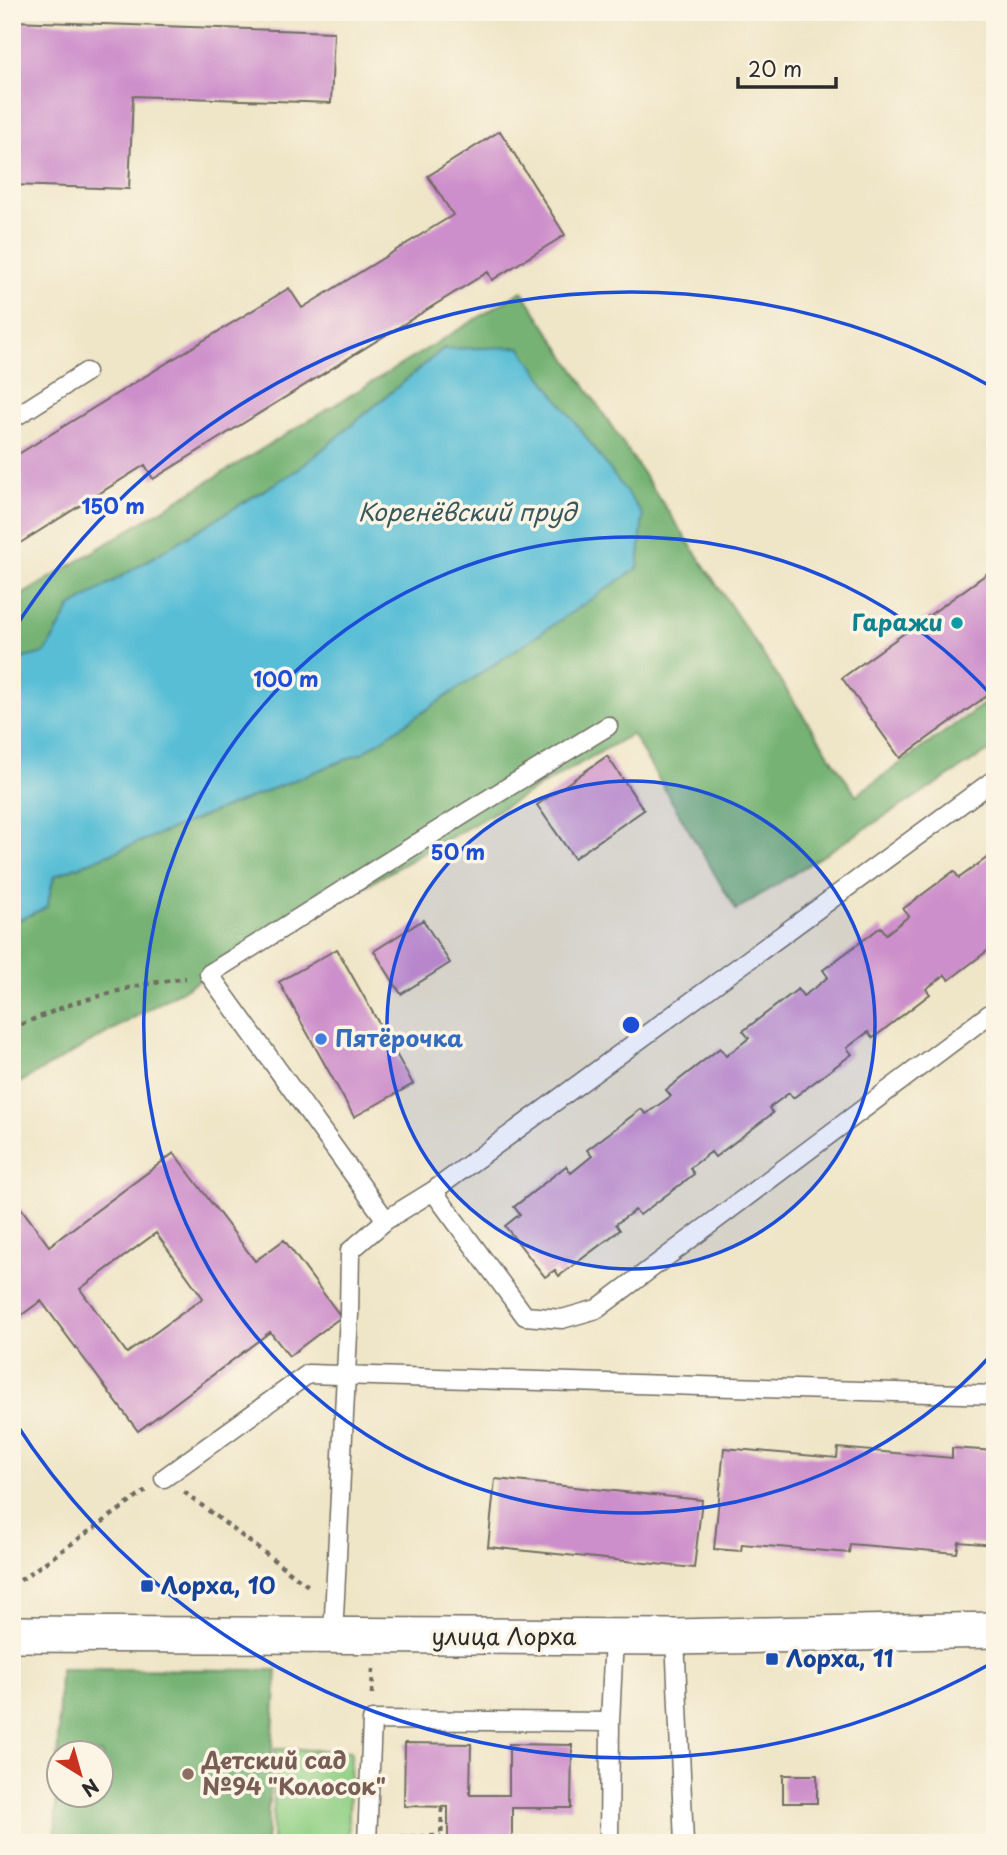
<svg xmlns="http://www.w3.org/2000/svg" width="1007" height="1855" font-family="'Playpen Sans',sans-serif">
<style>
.green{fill:#92d086;stroke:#5e7e58;stroke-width:2}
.forest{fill:#75b273;stroke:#506e4f;stroke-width:2;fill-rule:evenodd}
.water{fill:#58bed6;stroke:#427480;stroke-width:2}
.building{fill:#cd8fcb;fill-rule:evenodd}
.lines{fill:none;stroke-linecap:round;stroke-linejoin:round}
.lane-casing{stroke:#706c62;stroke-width:21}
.street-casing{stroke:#706c62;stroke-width:38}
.path{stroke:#706c62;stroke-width:4.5;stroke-dasharray:5 5;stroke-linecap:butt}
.lane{stroke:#fff;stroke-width:18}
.street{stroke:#fff;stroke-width:35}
.ring{fill:none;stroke:#1d4ed8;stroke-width:3.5}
.culture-dot{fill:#0f9aa8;stroke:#fcf5e5;stroke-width:2.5}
.shop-dot{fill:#3f7fe0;stroke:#fcf5e5;stroke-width:2.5}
.transit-dot{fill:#1a4fb4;stroke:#fcf5e5;stroke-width:2.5}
.education-dot{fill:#8d6e63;stroke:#fcf5e5;stroke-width:2.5}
.labels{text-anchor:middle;stroke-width:7;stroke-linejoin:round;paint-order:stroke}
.culture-label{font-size:23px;font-weight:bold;fill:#0d838f;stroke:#fcf5e5;text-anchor:end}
.shop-label{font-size:23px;font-weight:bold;fill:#366cbe;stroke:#fcf5e5;text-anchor:start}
.transit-label{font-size:23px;font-weight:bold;fill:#164399;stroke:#fcf5e5;text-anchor:start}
.street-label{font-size:23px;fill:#2b2b2b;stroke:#fcf5e5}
.education-label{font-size:23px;font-weight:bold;fill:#785e54;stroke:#fcf5e5;text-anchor:start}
.water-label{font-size:24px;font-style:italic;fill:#38575e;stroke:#fcf5e5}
.centre{fill:#1d4ed8;stroke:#fcf5e5;stroke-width:3.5}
.ring-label{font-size:21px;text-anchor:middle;font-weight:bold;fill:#1d4ed8;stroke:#fcf5e5;stroke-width:7;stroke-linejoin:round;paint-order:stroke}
</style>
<rect width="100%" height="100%" fill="#fcf5e5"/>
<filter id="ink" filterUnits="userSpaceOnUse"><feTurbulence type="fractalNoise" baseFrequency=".0143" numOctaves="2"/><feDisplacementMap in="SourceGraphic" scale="14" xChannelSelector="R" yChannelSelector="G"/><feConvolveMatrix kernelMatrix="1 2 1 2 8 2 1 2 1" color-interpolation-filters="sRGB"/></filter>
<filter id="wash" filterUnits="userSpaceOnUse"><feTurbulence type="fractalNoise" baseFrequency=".00686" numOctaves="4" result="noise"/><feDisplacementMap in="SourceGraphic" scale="28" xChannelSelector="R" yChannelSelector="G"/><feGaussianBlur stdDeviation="1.57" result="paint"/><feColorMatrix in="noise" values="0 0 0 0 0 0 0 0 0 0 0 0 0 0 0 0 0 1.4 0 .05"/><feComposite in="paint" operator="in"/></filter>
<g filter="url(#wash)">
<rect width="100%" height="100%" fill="#efe5c7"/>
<path class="green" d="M275,1749l76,2 -3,92h-76z"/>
<path class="forest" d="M522,291l334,504 139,-99v51l-259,163 -104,-176 -620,353v-164l35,-16 7,-31 308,-123 81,-404 -144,120 -228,138 -26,46 -33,8v-60z
M60,1669l217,1 -11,173h-211zM60,1754h42v42h-42z"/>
<path class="water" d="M520,347l123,168 -5,53 -276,185 -308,123 -7,31 -35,16v-262l33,-8 26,-46 228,-138 144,-120z"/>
<g id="blocks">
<path class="building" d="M12,21l322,11 -3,71 -198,-7 -4,93 -117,-4z
M500,131l65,104 -73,45 -4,-8 -335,207 -8,-14 -133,83v-90l277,-170 13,20 151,-93 -25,-39z
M995,568v122l-95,68 -58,-80z
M607,756l37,54 -70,48 -37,-53z
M995,852v93l-46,35 -4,-5 -19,14 4,5 -57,44 -5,-6 -21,16 5,6 -59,44 -4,-5 -20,15 4,5 -58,44 -4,-5 -21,16 4,6 -54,41 -5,-5 -19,14 4,6 -61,46 -4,-6 -10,7 -40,-51 15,-12 -6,-7 52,-41 5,7 21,-17 -5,-6 54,-41 5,5 25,-18 -5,-6 54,-42 6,8 23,-18 -6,-7 55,-42 5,7 13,-9 12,-10 -5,-7 58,-43 5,7 23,-18 -6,-7 51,-38 5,7z
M423,920l27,43 -49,31 -27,-43z
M337,949l76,135 -59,33 -75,-135z
M174,1153l81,108 29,-21 57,77 -52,39 -19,-24 -132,99 -97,-130 -29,21v-107l9,-7 28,38zM156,1233l47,65 -76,55 -47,-64z
M724,1448l113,10 1,-10 114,10v-10l43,3v94l-36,-3 -2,11 -107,-9 -1,9 -107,-9 -1,7 -27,-2z
M495,1479l207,21 -8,68 -206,-21z
M405,1743l66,1 -1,51h39v-51l63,1 -1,63h-59v35h-64v-36l-44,-1z
M783,1775h34v28h-34z"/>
</g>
</g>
<g filter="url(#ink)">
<use href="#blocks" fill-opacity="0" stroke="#706c62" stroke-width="2"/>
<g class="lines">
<g class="lane-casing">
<path id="lane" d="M12,419l74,-47
M433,1191l92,125 37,3 35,-10 398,-299
M386,1220l-177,-246 260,-163 139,-85
M164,1478l144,-104 687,21
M333,1636l16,-322 1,-63 36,-31 47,-29 562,-412
M675,1637l9,206
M367,1843l5,-123 238,2
M609,1843l1,-121 4,-85"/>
</g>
<g class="street-casing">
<path id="street" d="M12,1634l663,3 320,-7"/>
</g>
<path class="path" d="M12,1028l62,-25 66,-18 46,-7
M184,1492l127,96
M12,1586l134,-95
M372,1694l1,-26
M390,1837l51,-1
M441,1843l1,-36"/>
<use href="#lane" class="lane"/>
<use href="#street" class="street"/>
</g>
</g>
<circle cx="631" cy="1025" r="244" fill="#1d4ed8" fill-opacity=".12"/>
<g class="ring">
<circle cx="631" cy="1025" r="244"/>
<path d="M994 1352A488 488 0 1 1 994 698"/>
<path d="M992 1663A733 733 0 0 1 13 1419M13 631A733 733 0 0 1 992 387"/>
</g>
<circle class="culture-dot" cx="957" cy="623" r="7"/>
<circle class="shop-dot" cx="321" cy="1039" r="7"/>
<g class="transit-dot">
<rect x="140" y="1579" width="14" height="14" rx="3.5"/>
<rect x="765" y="1652" width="14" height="14" rx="3.5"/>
</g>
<circle class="education-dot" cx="188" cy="1774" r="7"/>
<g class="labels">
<g class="culture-label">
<text x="943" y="631">Гаражи</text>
</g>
<g class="shop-label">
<text x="335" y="1047">Пятёрочка</text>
</g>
<g class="transit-label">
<text x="161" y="1594">Лорха, 10</text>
<text x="786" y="1667">Лорха, 11</text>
</g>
<g class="street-label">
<text x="504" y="1645">улица Лорха</text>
</g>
<g class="education-label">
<text x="202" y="1769">Детский сад<tspan x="202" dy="26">№94 "Колосок"</tspan></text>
</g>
<g class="water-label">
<text x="467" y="521">Коренёвский пруд</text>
</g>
</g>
<circle cx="631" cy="1025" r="10" class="centre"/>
<g class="ring-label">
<text x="113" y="514">150 m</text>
<text x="286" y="687">100 m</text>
<text x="458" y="860">50 m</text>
</g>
<rect width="1007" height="1855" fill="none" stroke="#fcf5e5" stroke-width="42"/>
<g transform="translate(80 1774) rotate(143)"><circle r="33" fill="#fcf5e5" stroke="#a8a49b" stroke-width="2"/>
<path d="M0-5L12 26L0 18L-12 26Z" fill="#c8321e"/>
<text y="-10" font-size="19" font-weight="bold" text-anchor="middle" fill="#2b2b2b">N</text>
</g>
<path d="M738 77v10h98v-10" fill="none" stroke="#2b2b2b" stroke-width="3.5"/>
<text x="748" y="77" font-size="21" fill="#2b2b2b" stroke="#fcf5e5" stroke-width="5" paint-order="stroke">20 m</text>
</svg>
